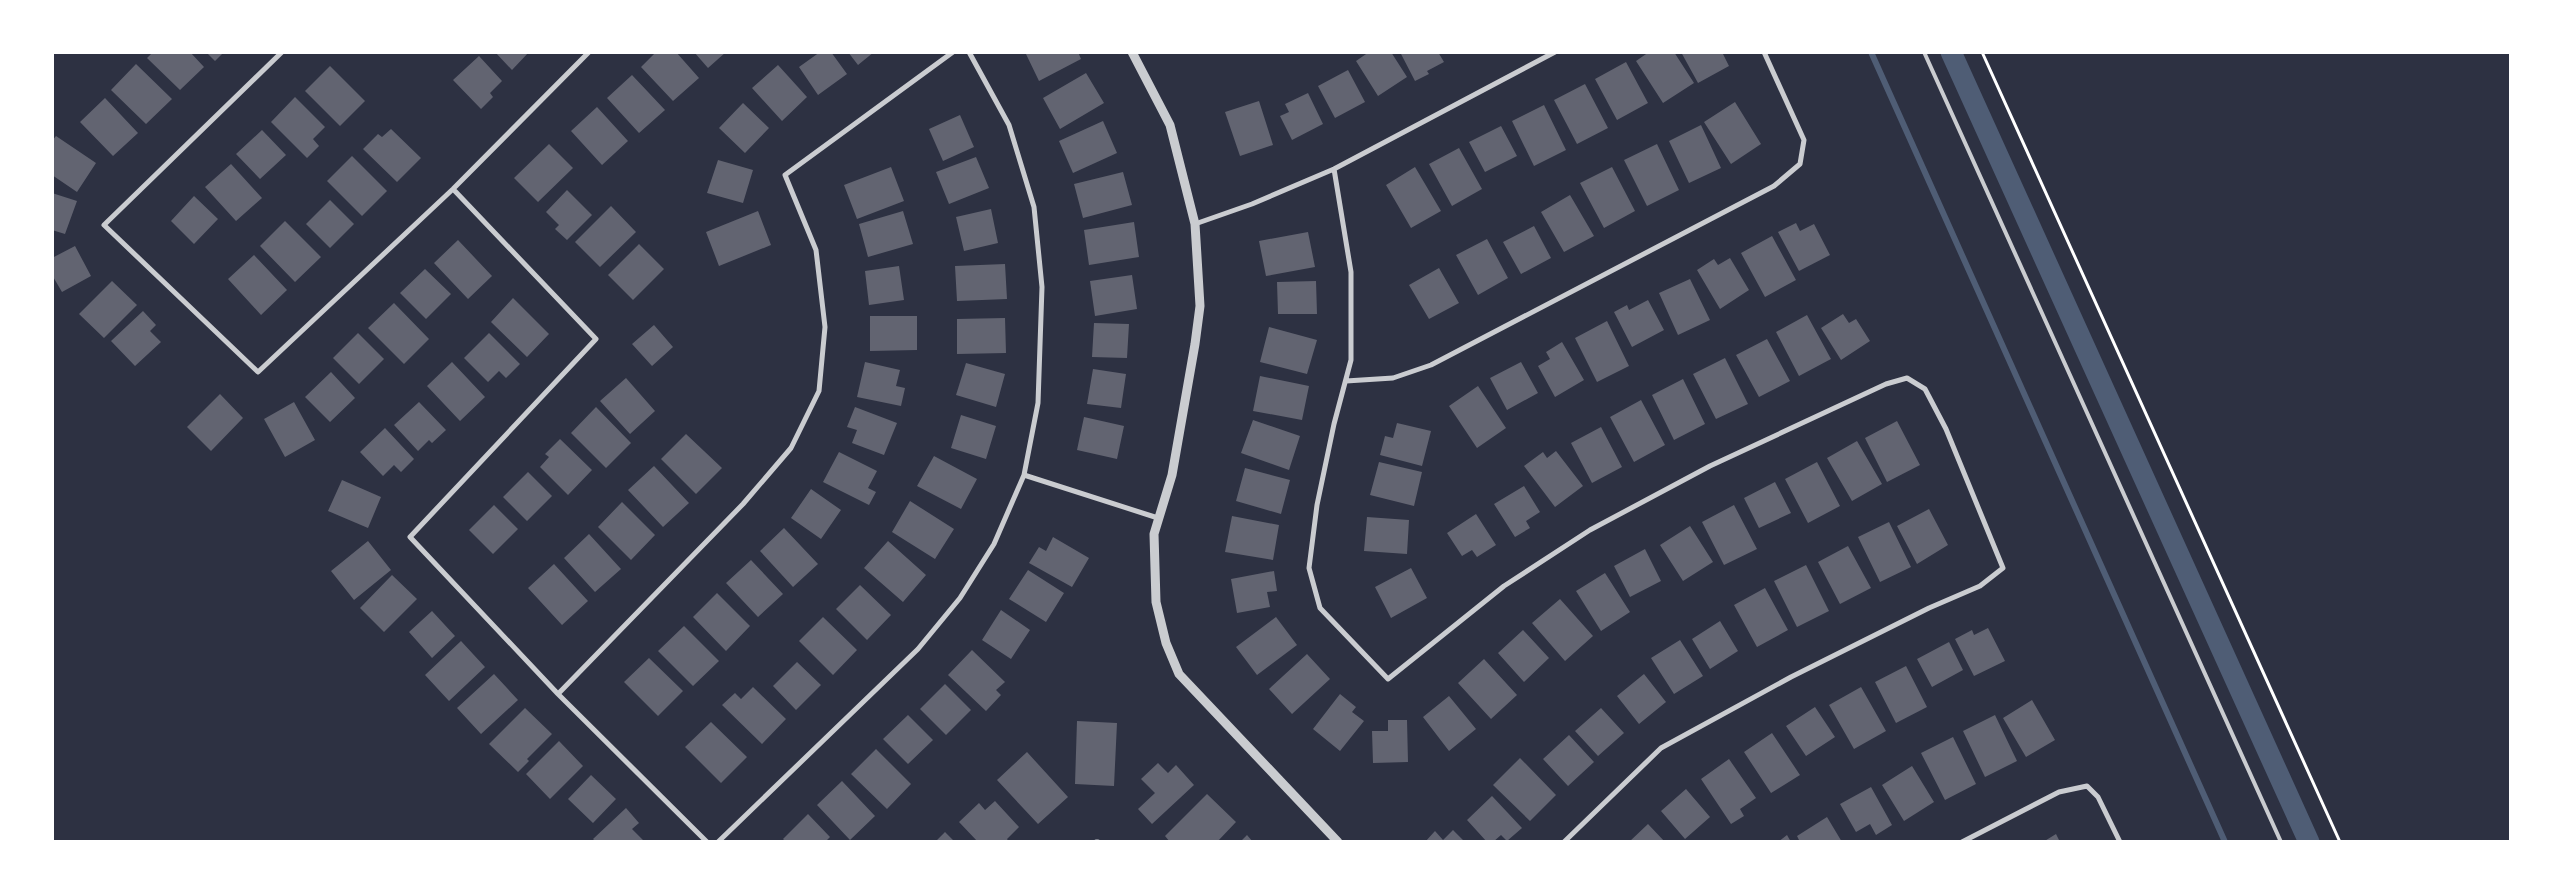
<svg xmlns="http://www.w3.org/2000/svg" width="2563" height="894" font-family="Roboto,sans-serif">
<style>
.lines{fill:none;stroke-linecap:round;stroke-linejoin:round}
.stream{stroke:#4f5d75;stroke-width:6}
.canal{stroke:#4f5d75;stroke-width:21}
.building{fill:#626471}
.path{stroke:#fff;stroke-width:3}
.service{stroke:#caccd0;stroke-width:4}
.minor{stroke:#caccd0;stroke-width:5}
.tertiary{stroke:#caccd0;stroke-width:9}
</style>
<rect width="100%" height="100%" fill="#2d3142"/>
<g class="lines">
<path class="stream" d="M1871,52l354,790"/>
<path class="canal" d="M1951,52l358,790"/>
</g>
<path class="building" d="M153,52h37l14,15 -24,23 -33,-32z
M206,52h18l-9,9z
M495,52h34l-17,18z
M656,52h20l23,26 -26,23 -32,-34z
M694,52h32l-18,16z
M820,52h11l16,22 -29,21 -19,-28z
M848,52h26l-16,13z
M1025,52h53l3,7 -42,22z
M1369,52h22l16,25 -29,19 -22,-35z
M1400,52h38l6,10 -17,9 2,3 -14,7z
M1649,52h25l20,31 -31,20 -27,-42z
M1681,52h41l7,14 -31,17z
M479,56l23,25 -12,12 3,4 -12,12 -28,-29z
M1626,62l22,41 -31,17 -22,-41z
M136,64l36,35 -26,25 -35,-34z
M778,65l29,32 -25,24 -30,-33z
M330,66l35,35 -25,25 -35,-35z
M1348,70l17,32 -30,16 -17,-32z
M1086,73l18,30 -44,26 -17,-31z
M632,75l33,35 -26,23 -32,-35z
M1585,84l23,44 -31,16 -23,-44z
M1308,93l15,31 -31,16 -12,-24 9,-4 -4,-8z
M295,97l30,30 -12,12 6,7 -12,12 -36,-36z
M105,98l33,35 -25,23 -33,-34z
M1259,101l14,44 -33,11 -15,-44z
M1735,102l26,42 -30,20 -27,-42z
M743,103l26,25 -24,25 -26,-25z
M1544,105l22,45 -32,16 -22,-45z
M597,107l31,34 -26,24 -31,-34z
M960,115l14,32 -31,14 -14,-32z
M1103,121l14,32 -44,20 -14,-32z
M1701,125l20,43 -32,15 -20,-42z
M1501,126l16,30 -32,16 -16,-30z
M391,129l30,29 -24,24 -34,-33 15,-15 4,3z
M262,130l24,25 -26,24 -24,-25z
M56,136l40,27 -19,29 -25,-17v-34z
M549,144l24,24 -35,34 -24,-24z
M1657,144l22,46 -32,16 -23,-46z
M1459,148l23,41 -30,17 -23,-42z
M352,156l35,35 -25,25 -35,-35z
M976,157l13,31 -40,16 -13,-32z
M718,160l35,10 -10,33 -36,-10z
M231,164l31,34 -26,23 -31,-34z
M891,167l13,34 -47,18 -13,-34z
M1415,167l26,44 -30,17 -25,-43z
M1612,167l23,44 -31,17 -24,-45z
M1123,172l9,33 -49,13 -9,-34z
M567,190l25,25 -25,25 -12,-11 4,-4 -13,-13z
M52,193l25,8 -12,33 -13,-4z
M1570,195l24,41 -30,16 -23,-40z
M194,196l24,23 -24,25 -23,-23z
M330,200l24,24 -24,24 -24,-24z
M611,206l25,26 -36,35 -25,-25z
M991,209l7,34 -34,8 -8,-34z
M758,211l13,34 -52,21 -13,-34z
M903,211l10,33 -45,13 -9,-33z
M285,221l36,36 -26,25 -35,-36z
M1134,222l5,35 -50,8 -5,-35z
M1796,223l4,8 14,-7 16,31 -31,16 -21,-39z
M1534,226l17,32 -30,16 -18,-32z
M1308,232l7,35 -49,9 -7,-35z
M1772,236l24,44 -31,17 -24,-44z
M1487,239l21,39 -30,17 -22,-40z
M458,240l34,36 -24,23 -34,-36z
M639,244l25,25 -31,31 -25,-25z
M75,246l16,30 -29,16 -10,-17v-17z
M254,255l33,35 -26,25 -33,-36z
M1730,258l19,32 -29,19 -23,-39 17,-11 4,6z
M1005,264l2,35 -50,2 -2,-35z
M899,266l5,34 -35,5 -4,-34z
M1439,268l20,35 -30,16 -20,-34z
M425,269l26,25 -25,25 -26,-26z
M1132,275l5,34 -42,7 -5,-35z
M1690,279l20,41 -32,15 -19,-42z
M112,281l25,24 -33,33 -25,-24z
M1316,281l1,33h-39l-1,-32z
M513,298l36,36 -22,23 -36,-35z
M1648,300l16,30 -32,17 -18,-35 13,-7 2,5z
M394,303l35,36 -25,25 -36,-36z
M143,311l13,14 -6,6 11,11 -26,24 -24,-25z
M1843,314l6,9 7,-4 14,22 -29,19 -20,-32z
M1807,315l24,44 -32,17 -23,-44z
M870,316h47v34l-47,1z
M1005,318l1,35 -49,1v-35z
M1607,321l22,45 -32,16 -22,-44z
M1094,323l35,1 -2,34 -35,-1z
M654,325l19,22 -21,19 -20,-22z
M1269,327l48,13 -10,34 -47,-12z
M358,333l26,26 -25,25 -26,-26z
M489,333l31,31 -14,14 -7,-7 -11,11 -24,-24z
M1767,339l23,42 -31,16 -23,-42z
M1562,342l22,38 -29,17 -17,-31 12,-7 -4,-7z
M1725,358l23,46 -32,15 -23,-45z
M452,362l33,35 -25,24 -33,-35z
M865,362l35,8 -4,16 9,2 -4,18 -44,-9z
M1521,362l17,31 -31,17 -17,-32z
M966,363l39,11 -9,33 -40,-12z
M1093,369l33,5 -5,34 -34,-4z
M331,372l24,26 -25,24 -25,-25z
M1260,376l49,10 -7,34 -49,-9z
M626,378l29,33 -25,23 -30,-33z
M1683,379l22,45 -31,16 -22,-45z
M1478,386l28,42 -29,20 -28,-42z
M220,394l23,24 -32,33 -24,-24z
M1641,400l24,45 -31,17 -24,-45z
M294,402l21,38 -30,17 -21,-38z
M419,402l27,28 -14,13 -3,-3 -11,11 -24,-26z
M596,407l35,36 -25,25 -35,-35z
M855,407l42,16 -13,32 -32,-12 5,-13 -10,-3z
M961,415l35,11 -10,33 -35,-11z
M1084,417l40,9 -7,33 -40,-9z
M1253,420l47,16 -11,34 -48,-17z
M1897,421l23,44 -33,17 -22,-44z
M1397,423l34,8 -9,35 -42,-11 5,-19 8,2z
M1601,427l21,40 -30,16 -21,-40z
M385,428l29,31 -13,13 -7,-7 -11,11 -23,-24z
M686,434l36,34 -26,26 -35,-35z
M560,439l32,31 -24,25 -28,-28 9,-10 -4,-3z
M1857,441l25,43 -30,17 -25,-43z
M1556,451l27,35 -28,21 -31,-41 19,-14 4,6z
M839,452l38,19 -9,17 8,4 -7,13 -46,-23z
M934,456l43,23 -16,30 -44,-23z
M1379,462l43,10 -8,34 -44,-11z
M1817,462l23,44 -32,17 -23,-44z
M654,466l35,37 -26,24 -35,-37z
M1245,468l45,12 -9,34 -45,-13z
M528,472l24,24 -25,25 -24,-24z
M342,480l39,17 -13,31 -40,-17z
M1775,482l16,31 -32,15 -15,-30z
M1524,486l16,26 -14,9 4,7 -15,9 -21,-33z
M811,489l30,21 -20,29 -30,-21z
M910,501l44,28 -19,30 -43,-27z
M622,502l33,33 -24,25 -33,-33z
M494,505l24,24 -25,25 -24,-24z
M1734,505l23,44 -33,16 -22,-43z
M1929,509l19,36 -31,19 -20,-38z
M1476,514l20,31 -19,12 -5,-7 -10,6 -15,-23z
M1232,516l47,9 -6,35 -48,-8z
M1367,517l42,3 -2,34 -43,-3z
M1889,522l22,45 -31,15 -22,-45z
M1690,526l23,36 -30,19 -23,-36z
M784,528l34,36 -25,23 -33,-36z
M589,534l32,35 -26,23 -31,-34z
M1053,537l36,21 -17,29 -43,-24 10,-16 7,4z
M368,541l23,29 -37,30 -23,-29z
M888,541l38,34 -23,27 -39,-34z
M1848,546l23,42 -31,16 -22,-42z
M1645,549l16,32 -31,16 -16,-31z
M751,560l32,34 -25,23 -32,-34z
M554,564l34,37 -26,24 -34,-37z
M1806,565l23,46 -32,16 -23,-46z
M1411,568l16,30 -36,20 -16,-31z
M1028,570l36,23 -18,29 -37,-23z
M1274,571l3,20 -10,1 3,15 -33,6 -6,-34z
M1605,573l25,39 -29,19 -25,-40z
M392,575l25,24 -33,33 -24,-24z
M860,585l31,30 -24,25 -31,-31z
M1765,588l23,42 -31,17 -23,-42z
M717,593l33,33 -24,25 -33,-34z
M1560,599l33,37 -28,25 -33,-38z
M1001,610l29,20 -19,29 -29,-19z
M432,611l23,25 -23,22 -23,-26z
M823,617l34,33 -24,25 -34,-34z
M1276,617l21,28 -40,30 -21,-28z
M1720,621l18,30 -28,18 -18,-30z
M684,626l35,35 -26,25 -35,-35z
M1988,628l17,33 -31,15 -19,-37 17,-9 2,5z
M1523,630l26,28 -25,24 -26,-29z
M1680,640l23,36 -29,18 -23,-36z
M461,641l24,26 -36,34 -24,-26z
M1949,642l14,28 -31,17 -15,-28z
M972,650l33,32 -9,8 5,5 -15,16 -38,-36z
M1307,654l23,25 -38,35 -23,-25z
M649,658l34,33 -25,25 -34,-34z
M1484,659l33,36 -26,24 -33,-36z
M797,662l24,23 -25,25 -23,-24z
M1906,666l21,41 -31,16 -21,-41z
M494,674l24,26 -37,34 -24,-26z
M1644,674l22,28 -27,22 -22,-28z
M945,684l26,26 -25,25 -26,-26z
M753,687l33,32 -24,25 -40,-39 13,-12 6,6z
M1861,687l25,44 -32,18 -25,-44z
M1340,694l16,13 -4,5 12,9 -24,30 -27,-22z
M1449,696l27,33 -27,22 -26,-34z
M2032,700l23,40 -29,17 -23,-39z
M1815,707l20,30 -29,19 -20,-30z
M525,708l27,26 -25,25 2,2 -11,11 -29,-28z
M1601,708l23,25 -26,23 -23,-25z
M908,715l25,25 -25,24 -25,-25z
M1995,715l22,46 -32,16 -22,-46z
M1388,720h19l1,42 -35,1 -1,-32h16z
M1077,721l40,2 -3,63 -39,-2z
M711,722l36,35 -26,26 -36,-36z
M1772,733l28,42 -29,18 -27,-41z
M1569,735l25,27 -26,24 -25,-27z
M1953,737l23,47 -31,16 -24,-47z
M559,741l24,25 -33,33 -24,-25z
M876,749l35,35 -24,25 -36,-35z
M1027,752l41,45 -30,27 -41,-44z
M1520,758l36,37 -26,26 -37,-36z
M1729,759l27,39 -16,11 4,7 -13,8 -30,-45z
M1158,763l10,10 8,-8 18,20 -42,39 -14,-15 17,-16 -14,-14z
M1912,766l22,36 -30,19 -22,-36z
M591,775l25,24 -23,24 -25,-24z
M842,781l33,35 -25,24 -33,-35z
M1871,787l21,38 -16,10 -6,-11 -14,8 -16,-28z
M1686,789l24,28 -25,22 -24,-28z
M1207,794l29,28 -19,20h-47l-5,-6z
M1492,796l30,32 -15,13 -6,-6 -8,7h-6l-20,-22z
M995,801l24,26 -12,12 2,3h-31l-19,-20 20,-19 6,7z
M626,808l13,15 -7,6 11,11 -47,2 -3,-3z
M808,814l22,23 -5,5h-39l-3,-3z
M1827,817l15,25h-42l-3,-6z
M1648,824l17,18h-36z
M1453,830l12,12h-40l10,-11 8,9z
M945,832l10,10h-20z
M2056,834l4,8h-17z
M1247,835l6,7h-13z
M1787,835l4,7h-13z"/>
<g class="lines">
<path class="path" d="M1982,52l358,790"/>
<path class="service" d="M1924,52l357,790"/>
<path class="minor" d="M282,52l-178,173 154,147 195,-183 136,-137
M1334,169l17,103v88l-17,64 -17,81 -8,63 11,40 68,71 116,-93 86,-56 120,-64 176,-82 21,-6 18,11 21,40 57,139 -23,18 -51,22 -138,69 -130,71 -97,94
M453,189l143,150 -186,198 148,157 149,148
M1195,224l57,-20 82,-35 221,-117
M1346,381l47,-3 38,-13 343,-179 26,-22 4,-24 -40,-88
M1024,475l134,43
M558,694l185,-190 48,-56 28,-57 6,-64 -9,-77 -31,-75 168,-123
M718,842l200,-193 42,-51 34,-54 30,-69 14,-72 4,-116 -8,-80 -25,-82 -40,-73
M1096,842h2
M1962,842l97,-50 28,-6 11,11 22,45"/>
<path class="tertiary" d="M1132,52l38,73 25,99 5,82 -5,38 -23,131 -18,59 2,68 10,41 13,31 159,168"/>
</g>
<rect width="2563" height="894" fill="none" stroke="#ffffff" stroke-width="108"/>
</svg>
